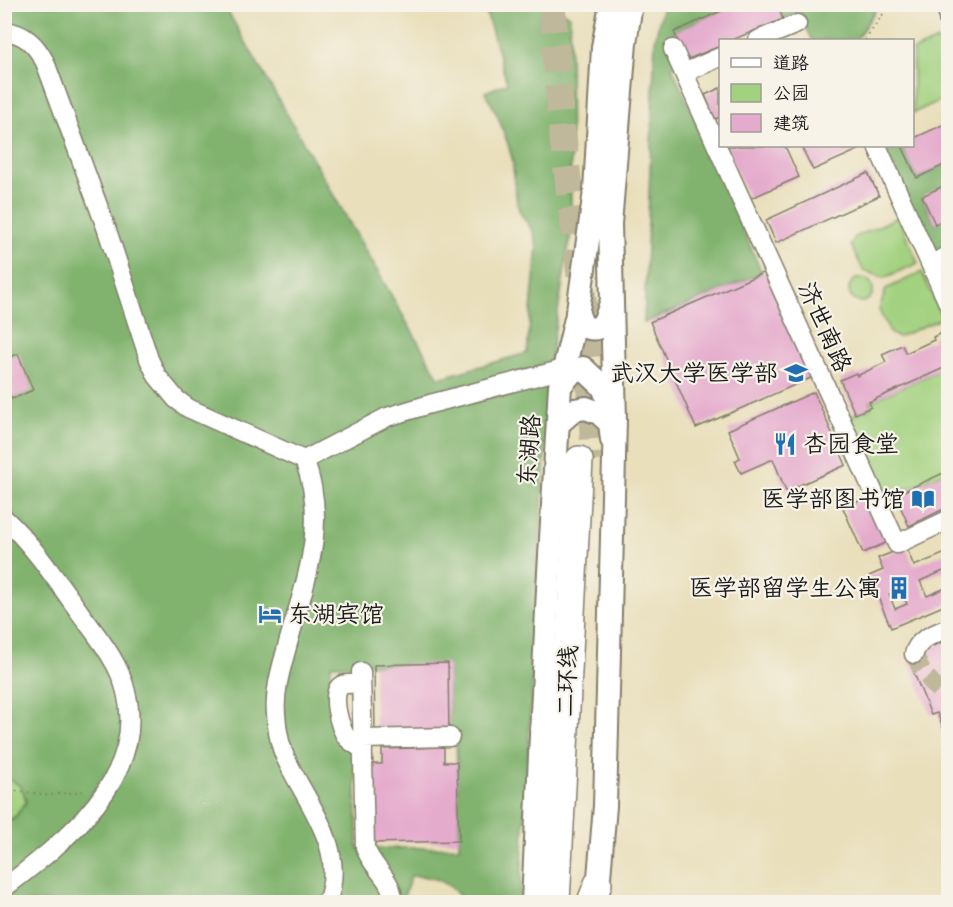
<svg xmlns="http://www.w3.org/2000/svg" width="953" height="907" font-family="Caveat,'LXGW WenKai TC',sans-serif">
<style>
.green{fill:#a2d17f;stroke:#5f764e;stroke-width:1.5}
.forest{fill:#81b36e;stroke:#4e6845;stroke-width:1.5;fill-rule:evenodd}
.building{fill:#e5abcd;fill-rule:evenodd}
.lines{fill:none;stroke-linecap:round;stroke-linejoin:round}
.minor-tunnel{stroke:#c0b89b;stroke-width:18;stroke-dasharray:18 9;stroke-linecap:butt}
.highway-tunnel{stroke:#c0b89b;stroke-width:27;stroke-dasharray:27 14;stroke-linecap:butt}
.minor-casing{stroke:#827e6c;stroke-width:21}
.major-casing{stroke:#827e6c;stroke-width:26}
.highway-casing{stroke:#827e6c;stroke-width:30}
.path{stroke:#827e6c;stroke-width:2;stroke-dasharray:1.5 4.5;stroke-linecap:butt}
.minor{stroke:#fff;stroke-width:18}
.major{stroke:#fff;stroke-width:22}
.highway{stroke:#fff;stroke-width:27}
.labels{text-anchor:middle;stroke-width:4.5;stroke-linejoin:round;paint-order:stroke}
.street-label{font-size:24px;fill:#1c1c1c;stroke:#f7f3e8}
.poi-label{font-size:24px;fill:#1c1c1c;stroke:#f7f3e8;text-anchor:end}
</style>
<rect width="100%" height="100%" fill="#f7f3e8"/>
<filter id="ink" filterUnits="userSpaceOnUse"><feTurbulence type="fractalNoise" baseFrequency=".0167" numOctaves="2"/><feDisplacementMap in="SourceGraphic" scale="12" xChannelSelector="R" yChannelSelector="G"/><feConvolveMatrix kernelMatrix="1 2 1 2 8 2 1 2 1" color-interpolation-filters="sRGB"/></filter>
<filter id="wash" filterUnits="userSpaceOnUse"><feTurbulence type="fractalNoise" baseFrequency=".008" numOctaves="4" result="noise"/><feDisplacementMap in="SourceGraphic" scale="24" xChannelSelector="R" yChannelSelector="G"/><feGaussianBlur stdDeviation="1.35" result="paint"/><feColorMatrix in="noise" values="0 0 0 0 0 0 0 0 0 0 0 0 0 0 0 0 0 1.4 0 .05"/><feComposite in="paint" operator="in"/></filter>
<g filter="url(#wash)">
<rect width="100%" height="100%" fill="#e9dfbb"/>
<path class="green" d="M937,40l11,25v32l-35,16v-62z
M898,217l20,46 -34,15 -21,-8 -12,-25 4,-8z
M922,272l20,46 -43,19 -8,-3 -12,-24 7,-21z
M849 290a12 12 0 1 1 24 0a12 12 0 1 1-24 0Z
M946,367l2,4v100l-53,24 3,7 -11,5 -41,-89 25,-11 -2,-5z
M5,778c13,3 19,10 21,24l-10,14 -11,7z"/>
<path class="forest" d="M5,5h219l215,373 88,-25 10,-106 -4,-16 -13,-18 -3,-10 -5,-45 -4,-14 -10,-27 -13,-25 22,-9 -23,-78h69l2,3 15,8 1,216 -21,128 -30,542h-57c-11,-20 -29,-27 -52,-26l-9,26h-397v-79l11,-7 10,-14c-2,-14 -8,-21 -22,-24zM448,664l1,70h7l3,113 -101,2 -3,-93 -9,-12 -15,-43v-36z
M663,5h74l-63,27 12,28 -14,7 90,206 -118,50 11,-283z
M777,5h102l-23,35h-44l-13,-28 -16,7z
M898,146h4l15,32 29,-14 2,7v13l-26,13 13,27 13,-6v73l-62,-140z"/>
<g id="blocks">
<path class="building" d="M737,4h40l6,15 -51,21h-12v6l-34,14 -12,-28z
M720,88v29l-5,2 -10,-24z
M947,123l1,4v44l-2,-7 -29,14 -15,-32h10v-7z
M725,146h60l14,31 -50,22z
M801,146h61l1,2 -50,22z
M868,173l11,23 -103,47 -10,-23z
M948,184v34l-13,6 -13,-28z
M767,271l46,106 -117,51 -46,-106z
M948,330v41l-2,-4 -77,35 2,5 -16,7 -15,-34 16,-7 1,3 29,-14 -4,-8 20,-9 4,8 28,-13 -1,-3z
M18,354l15,36 -21,9 -8,-17v-23z
M814,392l32,73 -60,26 -13,-32 -32,14 -6,-12 5,-3 -12,-28z
M948,471v36l-39,19 -14,-31z
M869,496l21,45 -27,12 -20,-45z
M906,547l8,19 34,-14v17l-28,12 7,15 21,-9v17l-57,24 -22,-52 14,-6 -5,-12zM901,589l6,15 -12,5 -6,-15z
M948,640v89l-4,1 -7,-17 -6,2 -24,-59z
M448,663l1,71 -74,1 -1,-70z
M444,747v15h13l2,79 -88,2 -2,-79h13v-15z"/>
</g>
</g>
<g filter="url(#ink)">
<use href="#blocks" fill-opacity="0" stroke="#827e6c" stroke-width="1.5"/>
<g class="lines">
<path class="minor-tunnel" d="M914,654l8,17 26,31"/>
<path class="highway-tunnel" d="M552,4l10,127 21,168 12,162"/>
<g class="minor-casing">
<path id="minor" d="M948,15v4
M4,31c21,2 32,14 41,31l62,168 42,129 8,17 19,23 12,9 116,52c26,64 0,124 -17,187 -6,22 -13,44 -11,67 1,16 4,34 12,49 22,45 59,87 39,139
M758,40l39,-16
M673,49l224,495 51,-24
M684,73l36,-16
M877,146l71,157
M931,264l17,-8
M304,460l83,-43 43,-13 134,-35
M4,518c29,27 51,60 74,92 18,25 41,51 48,82 22,86 -62,150 -122,196
M914,654c4,-16 21,-20 34,-26
M361,672l4,175c6,21 29,32 28,55
M361,684c-5,0 -14,-1 -19,1 -13,7 -2,44 5,53 5,5 10,8 16,11
M362,739l88,-2"/>
</g>
<g class="major-casing">
<path id="major" d="M577,312l6,14c20,9 23,-8 28,-23
M560,386l13,-15 10,-3 20,19 9,23
M558,424l16,-14 12,-2 13,5 11,10 2,17
M597,901l8,-95 10,-386 -5,-196 15,-181 6,-39
M533,902l15,-313 12,-203 18,-76 17,-119 8,-144 8,-43"/>
</g>
<g class="highway-casing">
<path id="highway" d="M556,902l23,-442
M591,902l7,-18"/>
</g>
<path class="path" d="M865,40l25,-36
M4,789l44,6 39,-4"/>
<use href="#minor" class="minor"/>
<use href="#major" class="major"/>
<use href="#highway" class="highway"/>
</g>
</g>
<defs>
<g id="university-bare" transform="scale(1.8)"><path d="M0-5L7-2L0 1L-7-2ZM-4 1L0 2.5L4 1V4Q0 6-4 4Z" fill="#1f6fb2" stroke="#f7f3e8" stroke-width="2.5" paint-order="stroke"/></g>
<g id="restaurant-bare" transform="scale(1.8)"><path d="M-5-6h1v4h1v-4h1v4h1v-4h1v5L-1.5 .5V6h-2V.5L-5-1ZM5-6V6H3V1.5H1.5Q1.5-4 5-6Z" fill="#1f6fb2" stroke="#f7f3e8" stroke-width="2.5" paint-order="stroke"/></g>
<g id="library-bare" transform="scale(1.8)"><path d="M-6-4Q-3-5.5-.7-3.5V5Q-3 3-6 4ZM6-4Q3-5.5 .7-3.5V5Q3 3 6 4Z" fill="#1f6fb2" stroke="#f7f3e8" stroke-width="2.5" paint-order="stroke"/></g>
<g id="building-bare" transform="scale(1.8)"><path d="M-4-6H4V6H1V3H-1V6H-4ZM-2.5-4.3h1.7v1.8h-1.7ZM.8-4.3h1.7v1.8H.8ZM-2.5-1h1.7V.8h-1.7ZM.8-1h1.7V.8H.8Z" fill="#1f6fb2" stroke="#f7f3e8" stroke-width="2.5" paint-order="stroke"/></g>
<g id="hotel-bare" transform="scale(1.8)"><path d="M-6-4.5h1.5V1H6V5H4.5V3h-9V5H-6ZM-4 0a1.8 1.8 0 1 1 3.6 0ZM.5 0V-2.5h3Q6-2.5 6 0Z" fill="#1f6fb2" stroke="#f7f3e8" stroke-width="2.5" paint-order="stroke"/></g>
</defs>
<g fill-rule="evenodd">
<use href="#university-bare" x="796" y="373"/>
<use href="#restaurant-bare" x="785" y="444"/>
<use href="#library-bare" x="923" y="499"/>
<use href="#building-bare" x="899" y="588"/>
<use href="#hotel-bare" x="270" y="614"/>
</g>
<g class="labels">
<g class="street-label">
<text transform="translate(825 327) rotate(66)" y="8">济世南路</text>
<text transform="translate(529 450) rotate(-86)" y="8">东湖路</text>
<text transform="translate(567 681) rotate(-87)" y="8">二环线</text>
</g>
<g class="poi-label">
<text x="778" y="381">武汉大学医学部</text>
<text x="803" y="452" text-anchor="start">杏园食堂</text>
<text x="905" y="507">医学部图书馆</text>
<text x="881" y="596">医学部留学生公寓</text>
<text x="288" y="622" text-anchor="start">东湖宾馆</text>
</g>
</g>
<rect width="953" height="907" fill="none" stroke="#f7f3e8" stroke-width="24"/>
<rect x="719" y="39" width="195" height="108" fill="#f7f3e8" stroke="#9f9d96" stroke-width="1.5"/>
<rect x="731" y="58" width="30" height="9" fill="#ffffff" stroke="#9f9d96" stroke-width="1.5"/>
<text x="773" y="69" font-size="18" fill="#1c1c1c">道路</text>
<rect x="731" y="84" width="30" height="18" fill="#a2d17f" stroke="#9f9d96" stroke-width="1.5"/>
<text x="773" y="99" font-size="18" fill="#1c1c1c">公园</text>
<rect x="731" y="114" width="30" height="18" fill="#e5abcd" stroke="#9f9d96" stroke-width="1.5"/>
<text x="773" y="129" font-size="18" fill="#1c1c1c">建筑</text>
</svg>
